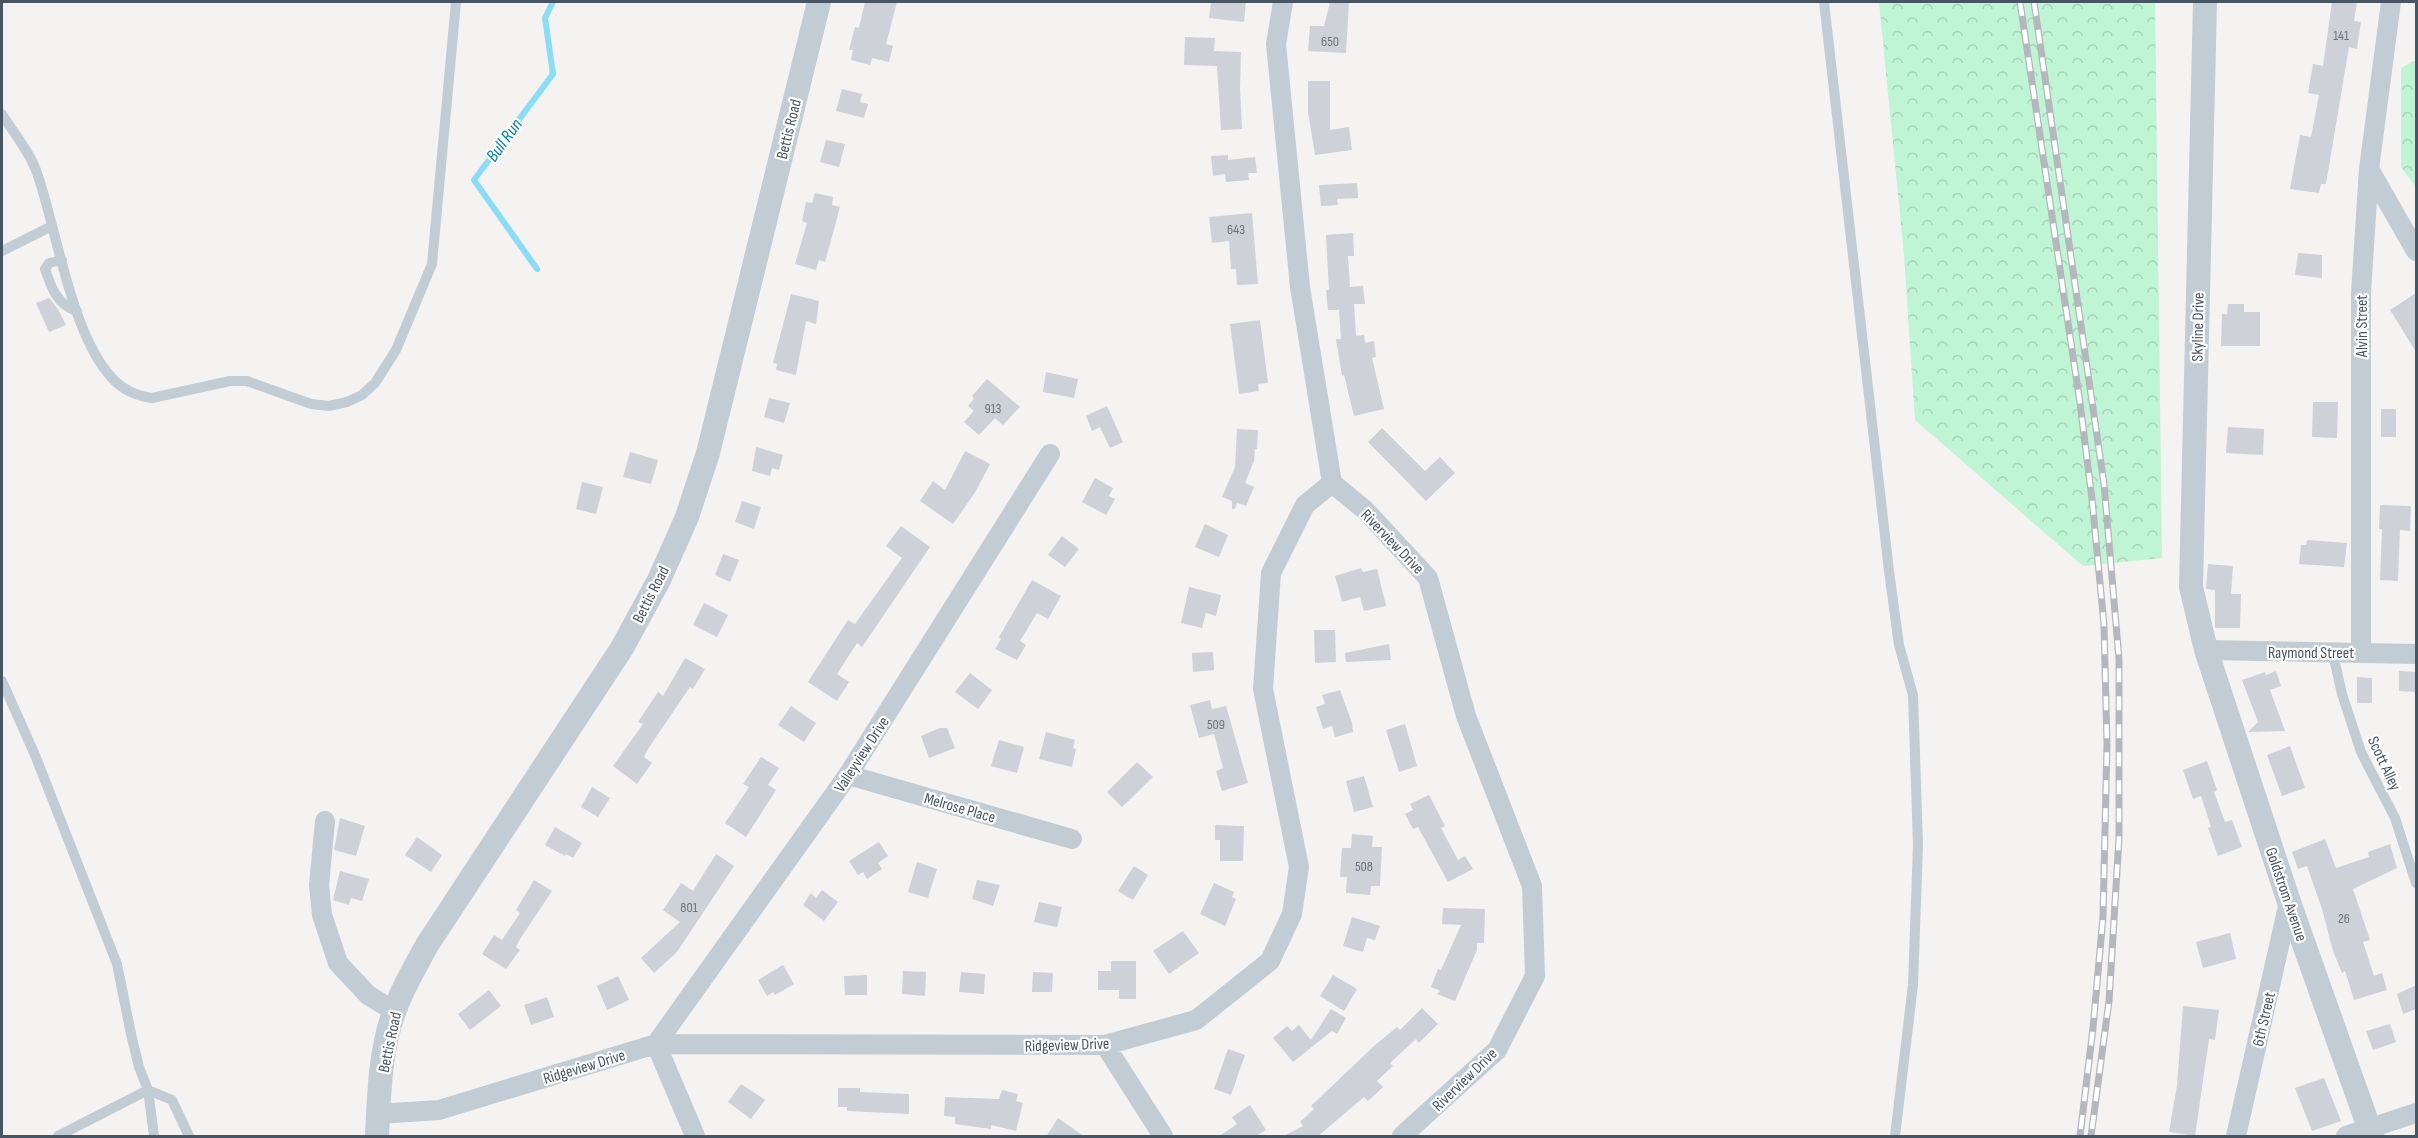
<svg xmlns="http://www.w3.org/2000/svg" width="2418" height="1138" font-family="'Sofia Sans Condensed',sans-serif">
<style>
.forest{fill:url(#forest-crowns)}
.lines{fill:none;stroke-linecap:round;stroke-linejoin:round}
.stream{stroke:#89ddf4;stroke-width:6}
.building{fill:#ced1d8}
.service{stroke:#c2ccd4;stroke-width:10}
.minor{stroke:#c2ccd4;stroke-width:20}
.tertiary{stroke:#c2ccd4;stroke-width:24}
.rail-casing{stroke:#b4b7bd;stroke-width:7}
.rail{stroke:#fff;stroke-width:4.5;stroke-dasharray:14;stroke-linecap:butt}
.labels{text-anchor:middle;stroke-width:4.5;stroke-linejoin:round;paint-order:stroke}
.number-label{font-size:14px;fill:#6a7480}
.street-label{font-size:16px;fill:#485562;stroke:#fff}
.water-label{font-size:18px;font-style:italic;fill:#0380a2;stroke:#fff}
</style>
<defs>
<pattern id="forest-crowns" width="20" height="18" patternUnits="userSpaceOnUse" patternTransform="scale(1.5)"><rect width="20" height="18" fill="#bff4d4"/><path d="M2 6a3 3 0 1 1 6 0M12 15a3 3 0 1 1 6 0" fill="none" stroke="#a6d3b9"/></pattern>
</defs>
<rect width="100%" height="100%" fill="#f5f2f2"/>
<path class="forest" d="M1879,2h276l7,556 -79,8 -168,-146 -11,-165z
M2416,60v127l-15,-20v-99z"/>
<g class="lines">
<path class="stream" d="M537,269l-63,-89 79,-106 -8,-56 8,-16"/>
</g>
<path class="building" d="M865,2h32l-11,42 7,2 -4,16 -17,-4 -2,7 -19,-5 2,-10h-4l6,-23 4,1z
M1211,2h35l-2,20 -35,-4z
M1330,2h19l-3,51 -38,-2 2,-25h14z
M2332,2h25l-3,19 7,1 -4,27 -8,-2 -23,137h-5l-2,9 -29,-4 10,-54 11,2 8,-42 -11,-2 5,-29 10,2z
M1185,37l30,1 -1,13 27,1 -1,36 2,41 -21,1 -4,-64 -33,-1z
M1308,81h22v49l19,-3 3,23 -37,5 -7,-43z
M842,89l20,5 -2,8 8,2 -4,14 -28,-7z
M826,140l19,4 -6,23 -19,-5z
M1228,155v5l27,-3 2,16h-9l1,7 -23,2 -1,-8 -12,2 -2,-20z
M1357,183l1,15 -21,1 1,6 -17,1 -2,-21z
M815,193l18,4 -1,8 8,2 -15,55 -6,-2 -3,10 -21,-6 12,-41 -5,-2 4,-19 6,1z
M1252,213l6,71 -21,1 -1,-16h-5l-2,-28 -17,2 -3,-26z
M1353,233l1,23h-6l2,31 13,-1 2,18h-11l2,32 8,-1 1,8 9,-2 2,16 -4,1 12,51 -30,7 -10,-41 -2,1 -6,-37h5l-2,-29h-11l-2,-20h3l-3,-55z
M2298,253l24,2v23l-27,-3z
M2416,293v59l-26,-42z
M791,294l28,7 -3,23 -10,-3 -10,54 -20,-5 1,-6 -4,-1z
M49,298l9,11 8,16 -17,7 -13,-29z
M2228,304h16v8h16v34h-39l1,-32h5z
M1260,320l8,63 -10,1 1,7 -20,3 -9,-70z
M1046,372l32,7 -4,19 -31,-6z
M987,379l33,28 -17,18 -8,-7 -16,17 -15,-13 10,-11 -6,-5 6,-7 -2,-3z
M769,398l21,5 -6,20 -20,-6z
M2313,402h25l-1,36 -25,-1z
M1107,406l16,36 -13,6 -10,-21 -8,4 -6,-15z
M2381,409h15v28h-15z
M2228,427l36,2 -1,26 -37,-2z
M1382,428l43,43 15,-14 15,16 -29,28 -58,-59z
M1237,429l21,1 -1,19h-2l-1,12 -9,22 9,4 -8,19 -9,-3 -2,6h-3v-8l-10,-4 13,-30z
M756,447l27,8 -4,15 -7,-2 -2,8 -18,-5z
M965,451l25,13 -14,27 -23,33 -33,-23 13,-20 12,9z
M630,452l28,8 -7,24 -28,-7z
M1095,478l18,10 -4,8 6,3 -9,16 -24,-13z
M582,482l21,5 -7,27 -20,-5z
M742,501l19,6 -7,22 -19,-7z
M2380,505l31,1 -1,25 -10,-1 -2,51 -18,-1 2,-51h-3z
M1205,524l23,11 -9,22 -24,-10z
M901,526l29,21 -68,100 -5,-4 -20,31 12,8 -12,19 -29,-19 40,-62 7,4 47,-66 -16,-12z
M1062,536l17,13 -14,18 -17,-12z
M2307,540l40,3 -3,24 -45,-3 2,-19h5z
M723,554l16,6 -9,22 -15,-7z
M2208,564l25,2 -2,28h10l-1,34h-25v-38l-9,-1z
M1361,568l2,4 14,-3 9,37 -22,5 -4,-14 -18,5 -7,-26z
M1032,580l29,16 -13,23 -11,-6 -17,28 6,4 -9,15 -22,-11 6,-10 -2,-2z
M1189,587l32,8 -5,21 -10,-3 -4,15 -21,-5z
M704,603l24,12 -11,22 -24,-12z
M1314,630h21l1,32 -21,1z
M1389,644l2,16 -45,2 -1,-9z
M1213,652l1,18 -21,2 -1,-19z
M685,658l20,11 -12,20 -3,-2 -42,62 -4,8 8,6 -15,21 -24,-18 30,-42 -5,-2 20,-30 5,4z
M2276,671l5,15 -11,4 15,41 -37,1 10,-10 -16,-42 23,-8 1,3z
M2399,671l17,1v20l-17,-1z
M970,673l22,17 -14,19 -23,-17z
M2357,677l15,1v25h-15z
M1340,690l12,33 1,9 -18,5 -3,-11 -9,3 -7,-22 9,-3 -3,-9z
M1210,700l2,9 14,-3 22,77 -26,8 -6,-20 7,-3 -9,-34 -15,4 -9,-33z
M791,706l25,17 -12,19 -26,-17z
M1405,724l12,42 -18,6 -13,-42z
M940,728h7l8,20 -26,10 -8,-22z
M1046,732l29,8 -2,8 3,1 -4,18 -33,-8z
M999,740l25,7 -7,26 -26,-7z
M2290,746l15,42 -23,8 -15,-41z
M761,757l18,11 -11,17 8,5 -30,47 -21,-14 24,-36 -6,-3z
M2207,761l10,29 -3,2 11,30 7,-2 10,27 -24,9 -10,-28 3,-1 -10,-31 -8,3 -10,-29z
M1137,762l16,15 -31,30 -15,-15z
M1364,776l9,31 -19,5 -8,-31z
M592,787l18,11 -12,19 -17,-10z
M1429,795l16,31 -4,2 17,32 7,-4 8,13 -25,13 -30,-55 -5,2 -8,-15 8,-4 -3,-6z
M340,818l25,8 -9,30 -22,-6z
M1215,825l29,1 -1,35h-23v-21h-5z
M555,827l27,16 -9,15 -7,-4 -1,2 -20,-11z
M1352,834l21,2 -1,11h10l-2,39h-9l-1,9 -24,-2 1,-16h-7l2,-29h9z
M417,837l25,18 -11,17 -26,-17z
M2325,839l11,29 33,-11 -1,-5 22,-8 7,24 -44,21 17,51 -7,2 11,34 8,-3 5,17 -33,10 -9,-29 -3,2 -9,-22 -11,-42 -15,-43 -9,3 -6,-17z
M879,842l9,14 -10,7 4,6 -15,10 -4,-7 -5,3 -9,-14z
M716,854l18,12 -57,86 -23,21 -13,-15 39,-36 -17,-12 18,-27 12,8z
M917,862l20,7 -9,29 -20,-6z
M1134,866l14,9 -15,25 -15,-9z
M340,871l29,8 -7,22 -11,-3 -2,7 -16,-5z
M534,880l18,11 -32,48 -4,8 4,3 -14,19 -24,-15 12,-19 8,5 18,-27 -4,-3z
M977,880l23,5 -7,21 -21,-7z
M1214,883l20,9 -2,5 4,2 -11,27 -25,-12z
M822,890l16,12 -14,19 -21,-16 8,-12 5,5z
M1039,902l23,5 -5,20 -23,-5z
M1443,908l42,1 -1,34h-7v7l-22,51 -18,-7 3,-3 -9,-4 7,-18 3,1 20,-45 -19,-1z
M1352,917l28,9 -5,14 -8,-2 -4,14 -20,-6z
M1183,931l16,22 -30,21 -16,-23z
M2230,933l6,26 -33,9 -7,-26z
M1111,961h25v38h-17v-9h-21v-19h13z
M783,965l11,19 -19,11 -2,-3 -6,4 -9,-16z
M903,971l23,1 -1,24 -23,-2z
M961,972l24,2 -1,20 -25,-2z
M1033,972l20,1 -1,19h-20z
M867,975v20h-22l-1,-19z
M1333,975l24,14 -13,22 -24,-15z
M618,976l11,24 -22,10 -10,-24z
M2416,985v24l-13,5 -6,-20z
M489,990l12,16 -31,24 -12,-16z
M547,997l7,20 -23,8 -7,-20z
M2183,1006l36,4 -4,30 -6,-1 -14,97 -26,-4 8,-47z
M1422,1008l16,16 -19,19 -3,-4 -26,24 3,3 -16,15 6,6 -15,14 -4,-4 -47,40h-35l21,-11 -3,-4 14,-13 -3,-3 63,-60 23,-19 3,3z
M1331,1009l15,9 -9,16 -5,-3 -39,31 -20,-24 14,-12 5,5 7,-6 12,15z
M2390,1024l6,18 -23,8 -7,-19z
M1228,1049l17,6 -14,40 -17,-6z
M2324,1078l17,43 -29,10 -17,-43z
M741,1084l24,16 -14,19 -23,-17z
M838,1088h22v4l49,2v20l-62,-3v-4h-9z
M1002,1090l16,4 -2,7 7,2 -7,28 -25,-6v4l-36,-5v-7l-11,-1 1,-19 54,2z
M1250,1105l16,25 -10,6h-37l18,-12 -5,-7z
M1058,1118l27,19h-39z"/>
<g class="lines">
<path class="service" d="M1824,2l65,569 10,74 14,50 5,150 -5,140 -18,151
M2,114c11,18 28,38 35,59 20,57 34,161 75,205 10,11 25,18 40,20l78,-17h17l64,23 18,2 18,-4 15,-7 13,-12 21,-33 36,-86 24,-262
M2,251l50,-25
M62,260l-13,3 -4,6c6,18 12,36 32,42
M2333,654l9,40 19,58 34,66 21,65
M2,681l33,74 82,209 14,70 8,33 9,23 6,46
M148,1090l24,10 17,36
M58,1136l90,-46"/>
<path class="minor" d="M1283,2l-7,42 24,243 32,196 33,27 63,68 38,138 66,170 3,90 -38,74 -95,86
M2369,169l47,82
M2206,650l210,4
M2361,653v-360l8,-124 22,-167
M848,775l224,64
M325,821l-6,64 3,30 16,48 30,32 26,16
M1105,1045l58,91
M378,1114l61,-4 217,-66 449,1 91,-25 74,-59 22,-47 7,-47 -36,-178 8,-116 34,-68 27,-22
M695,1136l-39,-92 192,-269 202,-321
M2236,1136l53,-234
M2346,1136l70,-23"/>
<path class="tertiary" d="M2205,2l-14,585 15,63 83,252 83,234
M377,1136c2,-41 3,-85 17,-124 8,-24 22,-46 33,-67l195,-297 37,-68 28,-63 21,-64 111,-451"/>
<g class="rail-casing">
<path id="rail" d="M2020,2l60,401 12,96 12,126 3,119 -4,173 -10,111 -13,108
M2034,2l70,482 15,175v179l-10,163 -18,135"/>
</g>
<use href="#rail" class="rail"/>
</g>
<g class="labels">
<g class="number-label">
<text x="2341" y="40">141</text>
<text x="1330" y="46">650</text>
<text x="1236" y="234">643</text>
<text x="993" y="413">913</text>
<text x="1216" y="729">509</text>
<text x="1364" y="871">508</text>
<text x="689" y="912">801</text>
<text x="2344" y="923">26</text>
</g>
<g class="street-label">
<text transform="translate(788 129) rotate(-76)" y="6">Bettis Road</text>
<text transform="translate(2361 326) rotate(-90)" y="6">Alvin Street</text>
<text transform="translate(2197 327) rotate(-89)" y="6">Skyline Drive</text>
<text transform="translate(1393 541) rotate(46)" y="6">Riverview Drive</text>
<text transform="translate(650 594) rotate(-63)" y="6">Bettis Road</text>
<text x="2311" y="658">Raymond Street</text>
<text transform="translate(861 754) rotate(-57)" y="6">Valleyview Drive</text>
<text transform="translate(2385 763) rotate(65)" y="6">Scott Alley</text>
<text transform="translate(960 807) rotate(16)" y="6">Melrose Place</text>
<text transform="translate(2287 894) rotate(71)" y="6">Goldstrom Avenue</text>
<text transform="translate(2263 1019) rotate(-77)" y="6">6th Street</text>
<text transform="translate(389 1042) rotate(-78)" y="6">Bettis Road</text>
<text transform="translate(1067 1044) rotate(-2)" y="6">Ridgeview Drive</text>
<text transform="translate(584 1066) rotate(-17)" y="6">Ridgeview Drive</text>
<text transform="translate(1464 1079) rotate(-44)" y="6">Riverview Drive</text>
</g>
<g class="water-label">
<text transform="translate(504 140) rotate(-54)" y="6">Bull Run</text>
</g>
</g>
<rect width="2418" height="1138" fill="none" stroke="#485562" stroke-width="6"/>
</svg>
